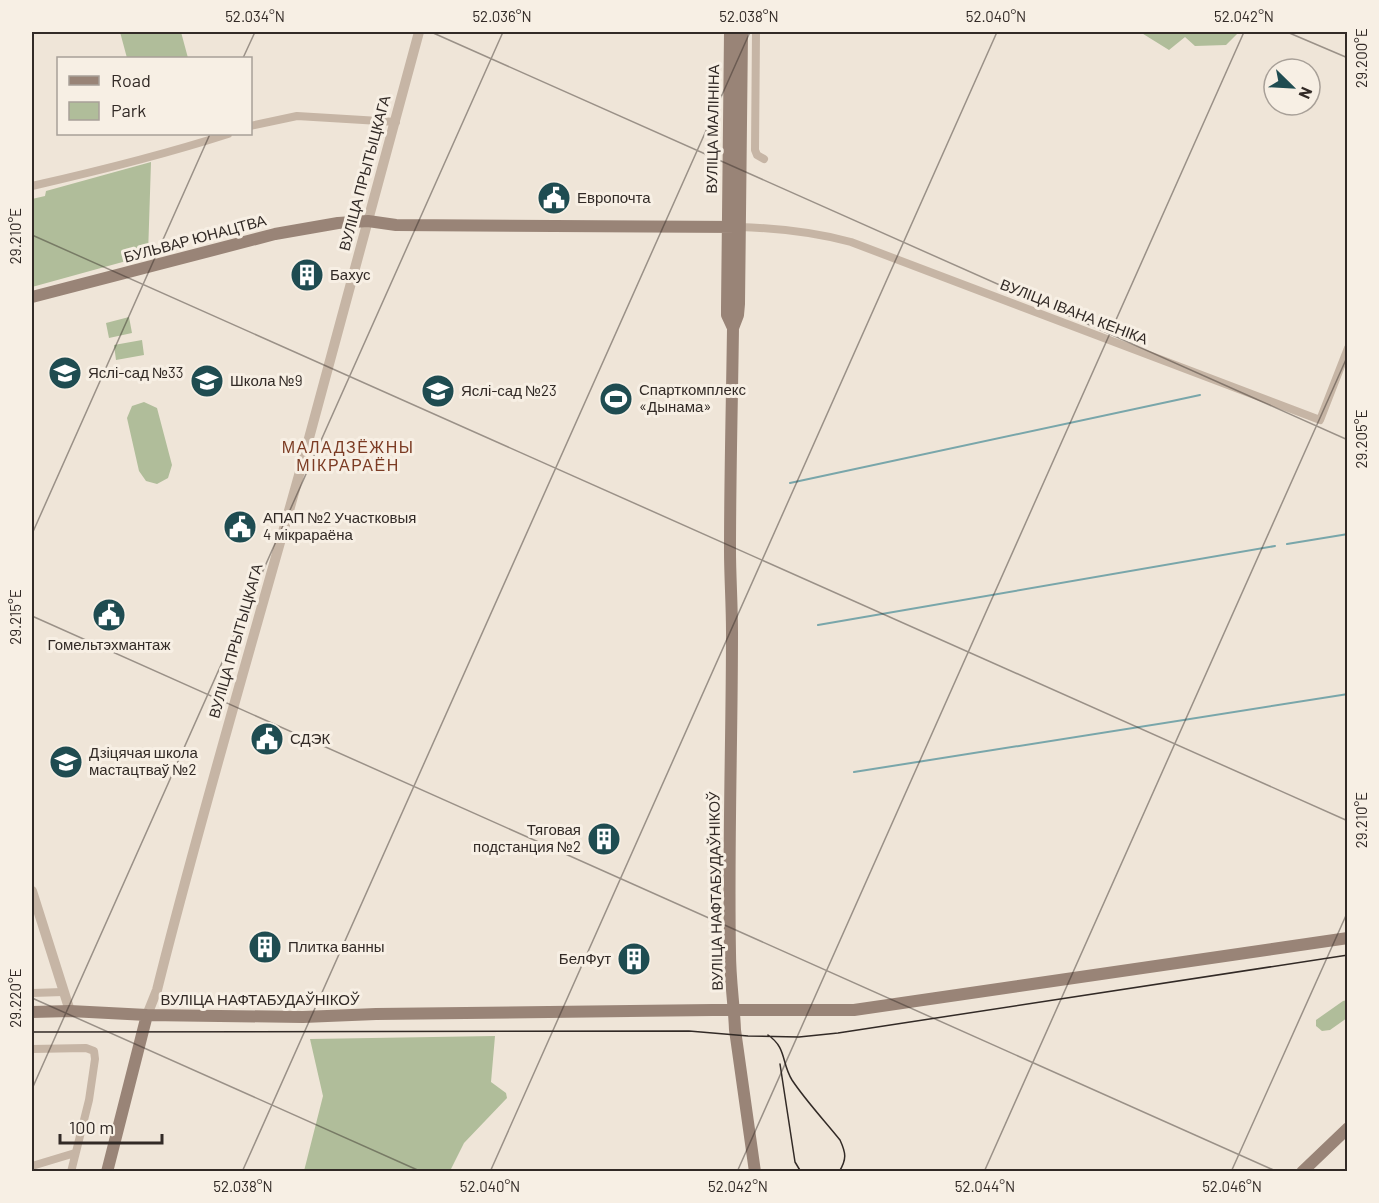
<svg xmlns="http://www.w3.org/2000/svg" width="1379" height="1203" font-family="Barlow,sans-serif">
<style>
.green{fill:#b0bd9a}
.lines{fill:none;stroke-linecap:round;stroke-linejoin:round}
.stream{stroke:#79a6aa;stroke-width:2}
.minor{stroke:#c6b5a5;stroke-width:8}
.tertiary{stroke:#c6b5a5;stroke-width:10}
.secondary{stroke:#998477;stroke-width:12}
.tram{stroke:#322a26;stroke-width:1.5}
.ticks{fill:none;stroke:#322a26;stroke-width:1.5;stroke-opacity:0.45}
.labels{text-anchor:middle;stroke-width:6;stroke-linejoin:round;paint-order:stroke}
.street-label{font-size:15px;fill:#322a26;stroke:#f7efe4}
.poi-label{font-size:15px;fill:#322a26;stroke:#f7efe4;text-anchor:start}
.neighbourhood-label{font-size:16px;letter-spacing:1.5px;fill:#7c3c24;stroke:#f7efe4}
.neatline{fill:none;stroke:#322a26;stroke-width:2}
.ticks-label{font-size:15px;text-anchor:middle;fill:#322a26}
</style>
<rect width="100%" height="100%" fill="#efe5d8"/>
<path class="green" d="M120,32h61l7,26h-61z
M1140,32h99l-13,13 -31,1 -10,-9 -16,13z
M151,162l-3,93 -116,32v-88l13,-3 1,-5z
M129,317l3,16 -23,5 -3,-15z
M142,340l2,15 -28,5 -2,-15z
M144,402l13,6 15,57 -4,13 -11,6 -11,-3 -7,-10 -12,-53 5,-12z
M1347,1000v18l-17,12 -8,1 -6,-5v-6l27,-19z
M495,1036l-4,46 15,11 1,5 -43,45 -14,28h-146l19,-75 -13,-57z"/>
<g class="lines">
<path class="stream" d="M790,483l410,-88
M1287,544l61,-10
M818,625l457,-79
M854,772l494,-78"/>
<path class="minor" d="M756,32l-1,118 2,5 7,4
M250,126l47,-10 99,6
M32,186c66,-15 131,-31 196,-52
M739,227c38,1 75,5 112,15l469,178 28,-72
M32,993l31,-1
M32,1049l54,-1 8,3 1,8 -6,41 -18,72
M32,1166l43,-13"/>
<path class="tertiary" d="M32,891l38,120
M147,1015l10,-25c43,-172 94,-343 142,-515 41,-147 80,-295 120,-443"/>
<path class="secondary" d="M730,32l-3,276v7l6,13
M742,32l-3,272 -1,11 -5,13c-1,74 -3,148 -3,222 0,27 2,54 2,82 0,107 -4,214 -2,321 0,26 4,51 5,77l20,142
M32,297l243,-63 63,-11 30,-2 28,4 343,2
M32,1012l38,-1 77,4 156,2 73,-3 336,-4h142l494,-72
M107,1172l40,-157
M1302,1172l46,-44"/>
<path class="tram" d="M32,1032l657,-1 59,5 51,1 39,-4 510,-78
M768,1035c19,13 13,27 24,45 14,21 32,40 48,60 6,13 7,19 -1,32
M780,1064l15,98 6,10"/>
</g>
<path class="ticks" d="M431,32l917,408M1287,32l61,26M243,58l12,-26M32,235l1316,586M32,534l178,-400M32,616l1246,556M32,998l390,174M32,1089l471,-1057M242,1172l508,-1140M490,1172l507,-1140M737,1172l507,-1140M984,1172l364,-817M1231,1172l117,-261"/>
<defs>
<g id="civic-disc" transform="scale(1.725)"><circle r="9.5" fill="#1f4c51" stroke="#f7efe4"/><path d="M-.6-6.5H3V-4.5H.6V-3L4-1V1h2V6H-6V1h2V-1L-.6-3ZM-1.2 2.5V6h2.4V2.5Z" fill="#fff"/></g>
<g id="building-disc" transform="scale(1.725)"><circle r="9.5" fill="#1f4c51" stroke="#f7efe4"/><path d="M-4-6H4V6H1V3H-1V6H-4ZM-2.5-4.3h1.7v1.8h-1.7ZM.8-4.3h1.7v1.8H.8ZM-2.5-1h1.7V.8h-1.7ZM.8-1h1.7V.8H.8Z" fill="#fff"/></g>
<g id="school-disc" transform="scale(1.725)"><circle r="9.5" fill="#1f4c51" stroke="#f7efe4"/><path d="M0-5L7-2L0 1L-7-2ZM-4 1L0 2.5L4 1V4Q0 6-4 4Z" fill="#fff"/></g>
<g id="stadium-disc" transform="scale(1.725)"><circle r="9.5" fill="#1f4c51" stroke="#f7efe4"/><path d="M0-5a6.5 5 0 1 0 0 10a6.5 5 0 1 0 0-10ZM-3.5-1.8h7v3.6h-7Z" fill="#fff"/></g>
</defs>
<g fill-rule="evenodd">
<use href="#civic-disc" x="554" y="198"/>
<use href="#building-disc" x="307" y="275"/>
<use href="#school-disc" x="65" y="373"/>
<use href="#school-disc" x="207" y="381"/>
<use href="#school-disc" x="438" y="391"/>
<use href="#stadium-disc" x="616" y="399"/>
<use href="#civic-disc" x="240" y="527"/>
<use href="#civic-disc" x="109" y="615"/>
<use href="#civic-disc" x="267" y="739"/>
<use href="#school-disc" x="66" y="762"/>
<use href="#building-disc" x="604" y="839"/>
<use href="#building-disc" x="265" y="947"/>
<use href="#building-disc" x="634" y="959"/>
</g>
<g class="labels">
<g class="street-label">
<text transform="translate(713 129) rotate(-89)" y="5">ВУЛІЦА МАЛІНІНА</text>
<text transform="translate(365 173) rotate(-75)" y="5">ВУЛІЦА ПРЫТЫЦКАГА</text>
<text transform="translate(195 239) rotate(-15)" y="5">БУЛЬВАР ЮНАЦТВА</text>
<text transform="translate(1074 312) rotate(21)" y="5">ВУЛІЦА ІВАНА КЕНІКА</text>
<text transform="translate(236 641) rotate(-74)" y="5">ВУЛІЦА ПРЫТЫЦКАГА</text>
<text transform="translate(716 891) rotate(-91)" y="5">ВУЛІЦА НАФТАБУДАЎНІКОЎ</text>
<text x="260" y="1005">ВУЛІЦА НАФТАБУДАЎНІКОЎ</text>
</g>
<g class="poi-label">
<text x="577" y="203">Европочта</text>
<text x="330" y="280">Бахус</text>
<text x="88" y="378">Яслі-сад №33</text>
<text x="230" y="386">Школа №9</text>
<text x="639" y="395">Спарткомплекс<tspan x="639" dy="17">«Дынама»</tspan></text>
<text x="461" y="396">Яслі-сад №23</text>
<text x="263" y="523">АПАП №2 Участковыя<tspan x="263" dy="17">4 мікрараёна</tspan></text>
<text x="109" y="650" text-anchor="middle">Гомельтэхмантаж</text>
<text x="290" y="744">СДЭК</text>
<text x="89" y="758">Дзіцячая школа<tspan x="89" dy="17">мастацтваў №2</tspan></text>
<text x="581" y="835" text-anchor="end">Тяговая<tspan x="581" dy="17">подстанция №2</tspan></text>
<text x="288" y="952">Плитка ванны</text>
<text x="611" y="964" text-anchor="end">БелФут</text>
</g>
<g class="neighbourhood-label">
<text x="348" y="453">МАЛАДЗЁЖНЫ<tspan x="348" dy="18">МІКРАРАЁН</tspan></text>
</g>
</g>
<rect width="1379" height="1203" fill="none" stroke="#f7efe4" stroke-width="66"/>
<rect x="57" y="57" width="195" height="78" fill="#f7efe4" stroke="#a8a098" stroke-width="1.5"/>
<rect x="69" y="76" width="30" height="9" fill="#998477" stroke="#a8a098" stroke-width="1.5"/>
<text x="111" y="87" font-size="18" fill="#322a26">Road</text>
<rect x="69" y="102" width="30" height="18" fill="#b0bd9a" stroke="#a8a098" stroke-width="1.5"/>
<text x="111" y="117" font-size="18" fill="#322a26">Park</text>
<g transform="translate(1292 87) rotate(114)"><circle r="28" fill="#f7efe4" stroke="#a8a098" stroke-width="1.5"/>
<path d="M0-4.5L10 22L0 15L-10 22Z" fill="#1f4c51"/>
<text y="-9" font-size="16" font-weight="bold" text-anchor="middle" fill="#322a26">N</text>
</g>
<path d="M60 1134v9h102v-9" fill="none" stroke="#322a26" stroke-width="3"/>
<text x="69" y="1134" font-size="18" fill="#322a26" stroke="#f7efe4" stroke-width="4.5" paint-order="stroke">100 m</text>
<rect x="33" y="33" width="1313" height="1137" class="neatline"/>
<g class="ticks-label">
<text x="255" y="22">52.034°N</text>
<text x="502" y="22">52.036°N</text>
<text x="749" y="22">52.038°N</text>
<text x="996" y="22">52.040°N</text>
<text x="1244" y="22">52.042°N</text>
<text transform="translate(1362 58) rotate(-90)" y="5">29.200°E</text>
<text transform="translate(16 236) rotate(-90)" y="5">29.210°E</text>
<text transform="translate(1362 439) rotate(-90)" y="5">29.205°E</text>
<text transform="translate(16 617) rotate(-90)" y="5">29.215°E</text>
<text transform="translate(1362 820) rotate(-90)" y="5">29.210°E</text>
<text transform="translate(16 998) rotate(-90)" y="5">29.220°E</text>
<text x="243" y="1192">52.038°N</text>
<text x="490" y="1192">52.040°N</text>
<text x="738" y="1192">52.042°N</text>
<text x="985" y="1192">52.044°N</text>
<text x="1232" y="1192">52.046°N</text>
</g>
</svg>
